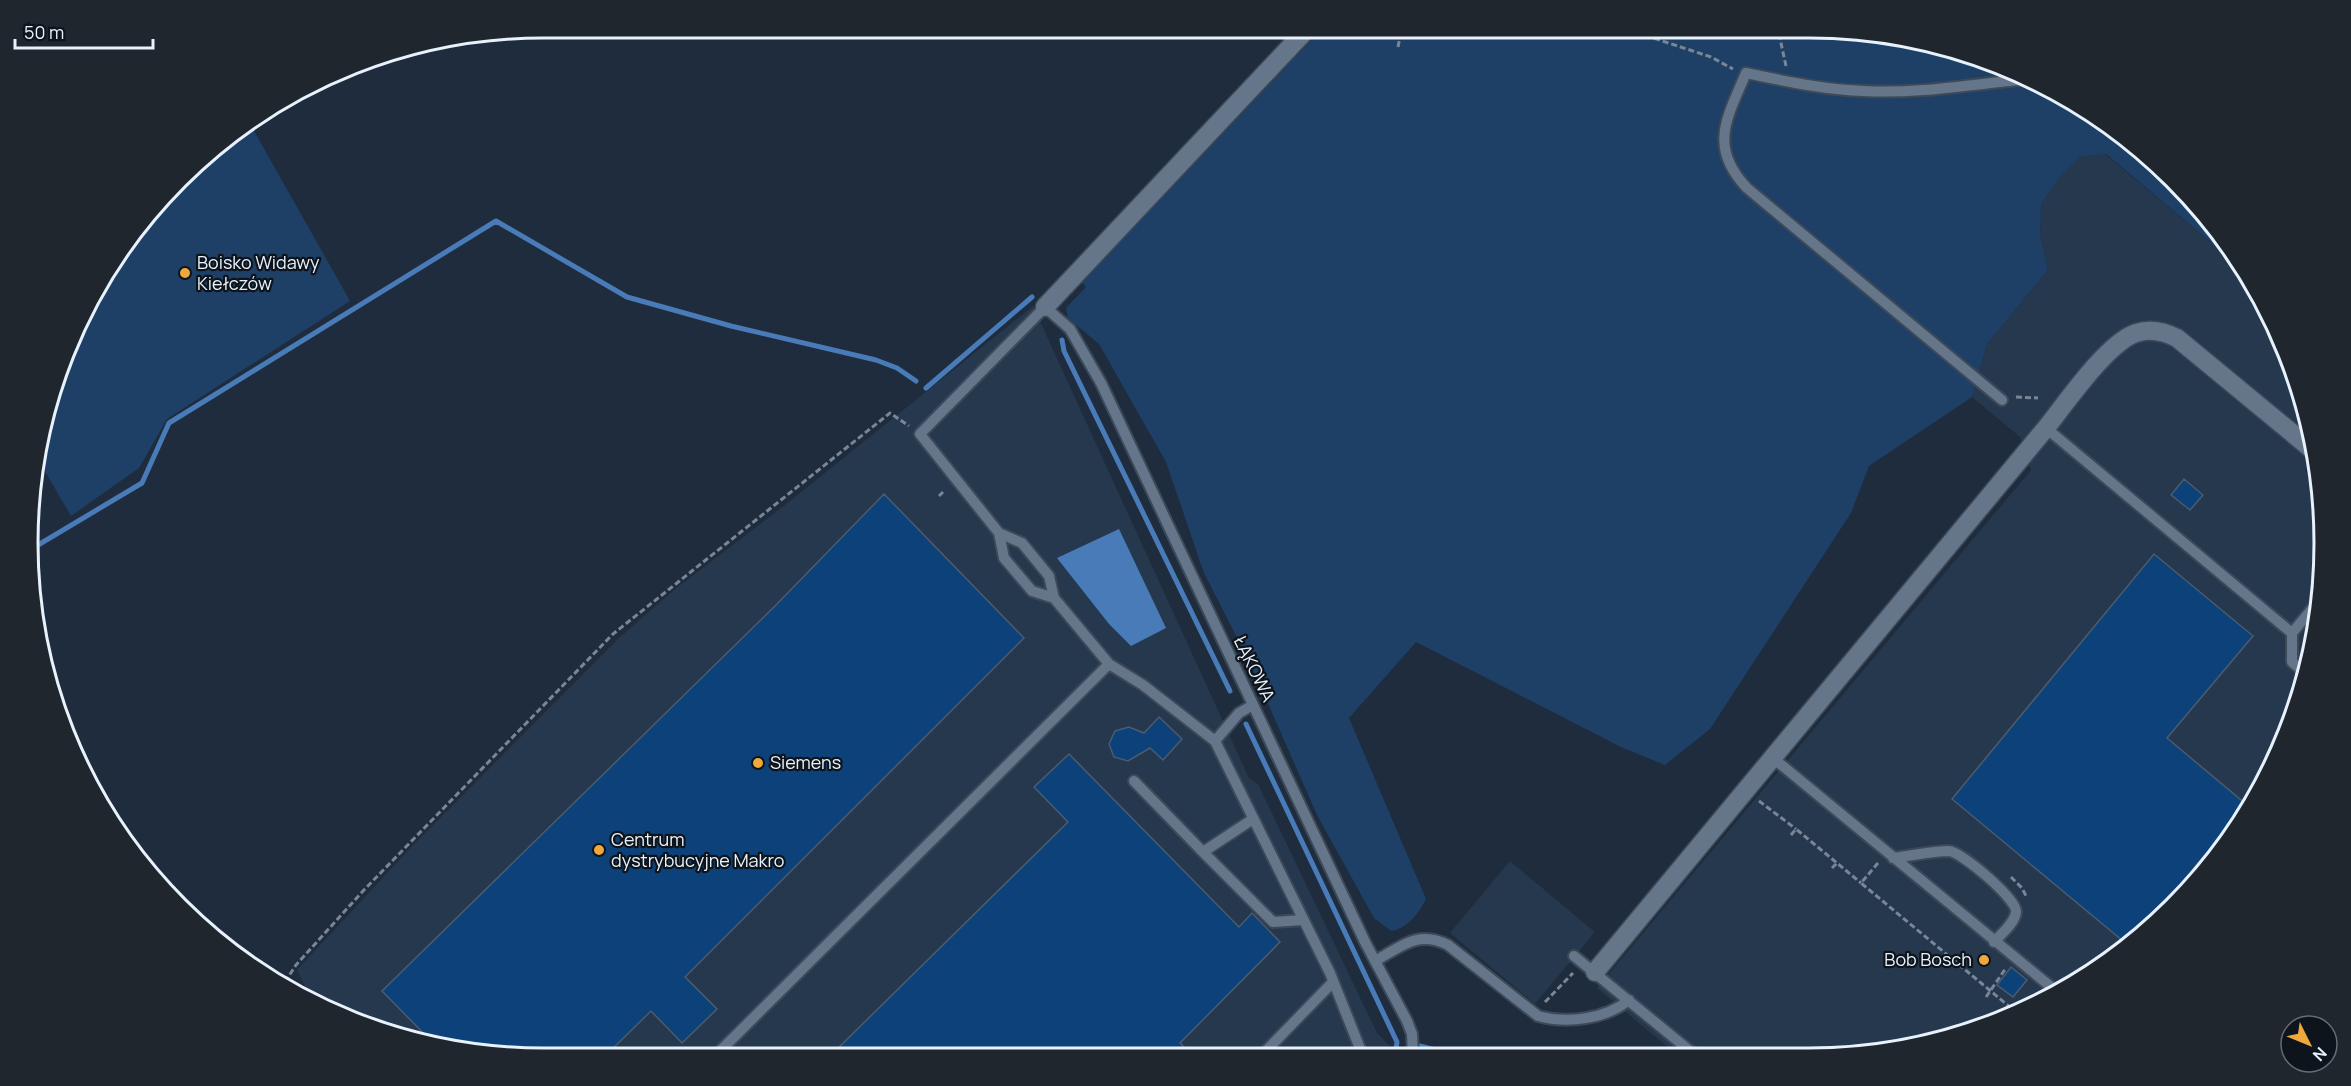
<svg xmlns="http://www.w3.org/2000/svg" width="2351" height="1086" font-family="Manrope,sans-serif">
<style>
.built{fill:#25384e}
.green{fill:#1e4067}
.water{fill:#487bb7}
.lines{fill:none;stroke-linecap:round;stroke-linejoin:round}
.stream{stroke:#487bb7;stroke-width:5}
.building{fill:#0c4279;stroke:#4c5b6e;stroke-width:1.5}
.lane-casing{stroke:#3d4957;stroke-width:14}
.street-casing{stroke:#3d4957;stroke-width:21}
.path{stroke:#7a8695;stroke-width:3;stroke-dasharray:6 3;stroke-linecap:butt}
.lane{stroke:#65768a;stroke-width:10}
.street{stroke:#65768a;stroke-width:18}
.poi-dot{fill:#eea83c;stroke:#0e141b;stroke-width:2}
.labels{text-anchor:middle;stroke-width:4.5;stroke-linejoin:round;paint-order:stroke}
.poi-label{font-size:18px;fill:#e8f2fd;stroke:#0e141b;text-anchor:start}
.street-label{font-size:18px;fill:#e8f2fd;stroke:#0e141b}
.rim{fill:none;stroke:#e8f2fd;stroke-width:3}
</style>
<rect width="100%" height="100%" fill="#1e2c3d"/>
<path class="built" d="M2105,154l139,116 41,75 29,97 2,15 -11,14 13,12 6,60 -10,100 -29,97 -67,117 -96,95 -116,68 -130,35h-199l-80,-67 434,-518 -11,-33 -48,-40 15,-53 61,-74 -8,-35 1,-31 18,-26 21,-21z
M1033,306l216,472 9,6 119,249 12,12 -2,11 -844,3 -100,-10 -97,-29 -36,-23 -13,-27 118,-127 205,-206 54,-47 112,-86z
M1510,861l85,71 -60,72 -85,-71z"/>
<path class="green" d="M1333,27h475l100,10 97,29 89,48 79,64 64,78 7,14 -138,-116 -26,3 -21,21 -18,26 -1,31 8,35 -61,74 -15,53 -103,69 -18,47 -141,216 -45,36 -44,-18 -205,-105 -67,76 77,181c-7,14 -19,30 -35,32l-17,-13 -57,-103 -65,-148 -48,-94 -38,-111 -67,-118 -31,-26 -2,-10 20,-21 -4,-5 237,-250 3,6z
M249,122l101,179 -183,118 -28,49 -68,48 -35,-60 1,-13 59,-158 107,-130z"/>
<path class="water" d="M1119,529l47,99 -35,18 -22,-22 -52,-66z"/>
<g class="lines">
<path class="stream" d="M1062,340l2,11 166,340
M926,388l106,-91
M28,551l114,-68 27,-60 327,-202 131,76 104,29 145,34 21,8 19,13
M1246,724l151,318 -2,14
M1420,1046l38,10"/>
</g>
<path class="building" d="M2184,479l19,16 -13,15 -19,-15z
M884,494l140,144 -339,339 32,32 -35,34 -31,-32 -49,48h-59l-105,-11 -56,-57 393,-385z
M2154,554l99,82 -86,102 80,67 -26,45 -7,-6 -21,25 7,5 -71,72 -177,-147z
M1159,717l23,22 -19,21 -13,-12 -22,13 -14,-4 -5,-13 6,-13 14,-4 15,6z
M1069,754l170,173 13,-14 28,29 -100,101 14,14 -366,1 240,-236 -34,-35z
M2011,967l16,13 -14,17 -16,-12z"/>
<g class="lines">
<g class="lane-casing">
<path id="lane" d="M2002,400l-255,-212c-39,-41 -20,-70 -1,-115 39,8 79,17 118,18 55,3 110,-7 165,-12
M2046,428l246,205v29l13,11
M1054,598l-22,-7 -28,-33 -5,-25 -79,-99 125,-127 25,22 31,54 264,559 42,79 5,13 1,22
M2292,633l26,-31
M1109,664l34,21 72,56 24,-28 14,-8
M1215,741l115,232 31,78v5
M1773,758l283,233
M1134,781l69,71
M1253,819l-50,33 70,70 30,-2
M1893,858c18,-2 38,-7 56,-7 13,1 69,49 67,61 -1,11 -15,22 -22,30
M1574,956l121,99
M1375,961c27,-15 43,-31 73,-16l90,71c29,8 68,3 91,-16
M1260,1057l73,-75
M713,1058l396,-394 -55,-66 -5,-22 -27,-33 -23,-10"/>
</g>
<g class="street-casing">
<path id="street" d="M1045,307l264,-280
M1595,972l451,-544c20,-25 61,-85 90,-95 15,-5 29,-1 41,5l138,114"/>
</g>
<path class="path" d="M1620,27l91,30 22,12
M1773,27l6,7 7,32
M1398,47l4,-20
M2016,397l22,1
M939,496l4,-4
M1759,801l37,28
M1791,835l5,-6 65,54
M1878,863l-17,20 156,130
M1832,868l5,-5
M2011,877l11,11 5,10
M285,982l11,-17 67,-74 250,-257 277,-221 19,13
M1986,997l20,-29
M1545,1002l28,-29"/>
<use href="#lane" class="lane"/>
<use href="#street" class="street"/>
</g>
<g class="poi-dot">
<circle cx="185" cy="273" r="6"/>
<circle cx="758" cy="763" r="6"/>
<circle cx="599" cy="850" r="6"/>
<circle cx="1984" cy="960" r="6"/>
</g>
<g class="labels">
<g class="poi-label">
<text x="197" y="269">Boisko Widawy<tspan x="197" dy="21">Kiełczów</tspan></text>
<text x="770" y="769">Siemens</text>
<text x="611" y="846">Centrum<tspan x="611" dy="21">dystrybucyjne Makro</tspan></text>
<text x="1972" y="966" text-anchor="end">Bob Bosch</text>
</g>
<g class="street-label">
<text transform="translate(1254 669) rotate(64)" y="6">ŁĄKOWA</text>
</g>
</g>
<path d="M0 0H2351V1086H0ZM543 38H1809A505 505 0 0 1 2314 543V543A505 505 0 0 1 1809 1048H543A505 505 0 0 1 38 543V543A505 505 0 0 1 543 38Z" fill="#1f262d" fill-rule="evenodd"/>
<path class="rim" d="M543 38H1809A505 505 0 0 1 2314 543V543A505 505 0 0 1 1809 1048H543A505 505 0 0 1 38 543V543A505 505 0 0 1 543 38Z"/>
<g transform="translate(2309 1044) rotate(133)"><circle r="28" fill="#0e141b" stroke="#656d75" stroke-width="1.5"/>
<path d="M0-4.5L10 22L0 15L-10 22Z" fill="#eea83c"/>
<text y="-9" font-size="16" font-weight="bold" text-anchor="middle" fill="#e8f2fd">N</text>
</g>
<path d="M15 39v9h138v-9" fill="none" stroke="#e8f2fd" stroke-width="3"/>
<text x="24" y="39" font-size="18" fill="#e8f2fd" stroke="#0e141b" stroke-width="4.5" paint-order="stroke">50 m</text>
</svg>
